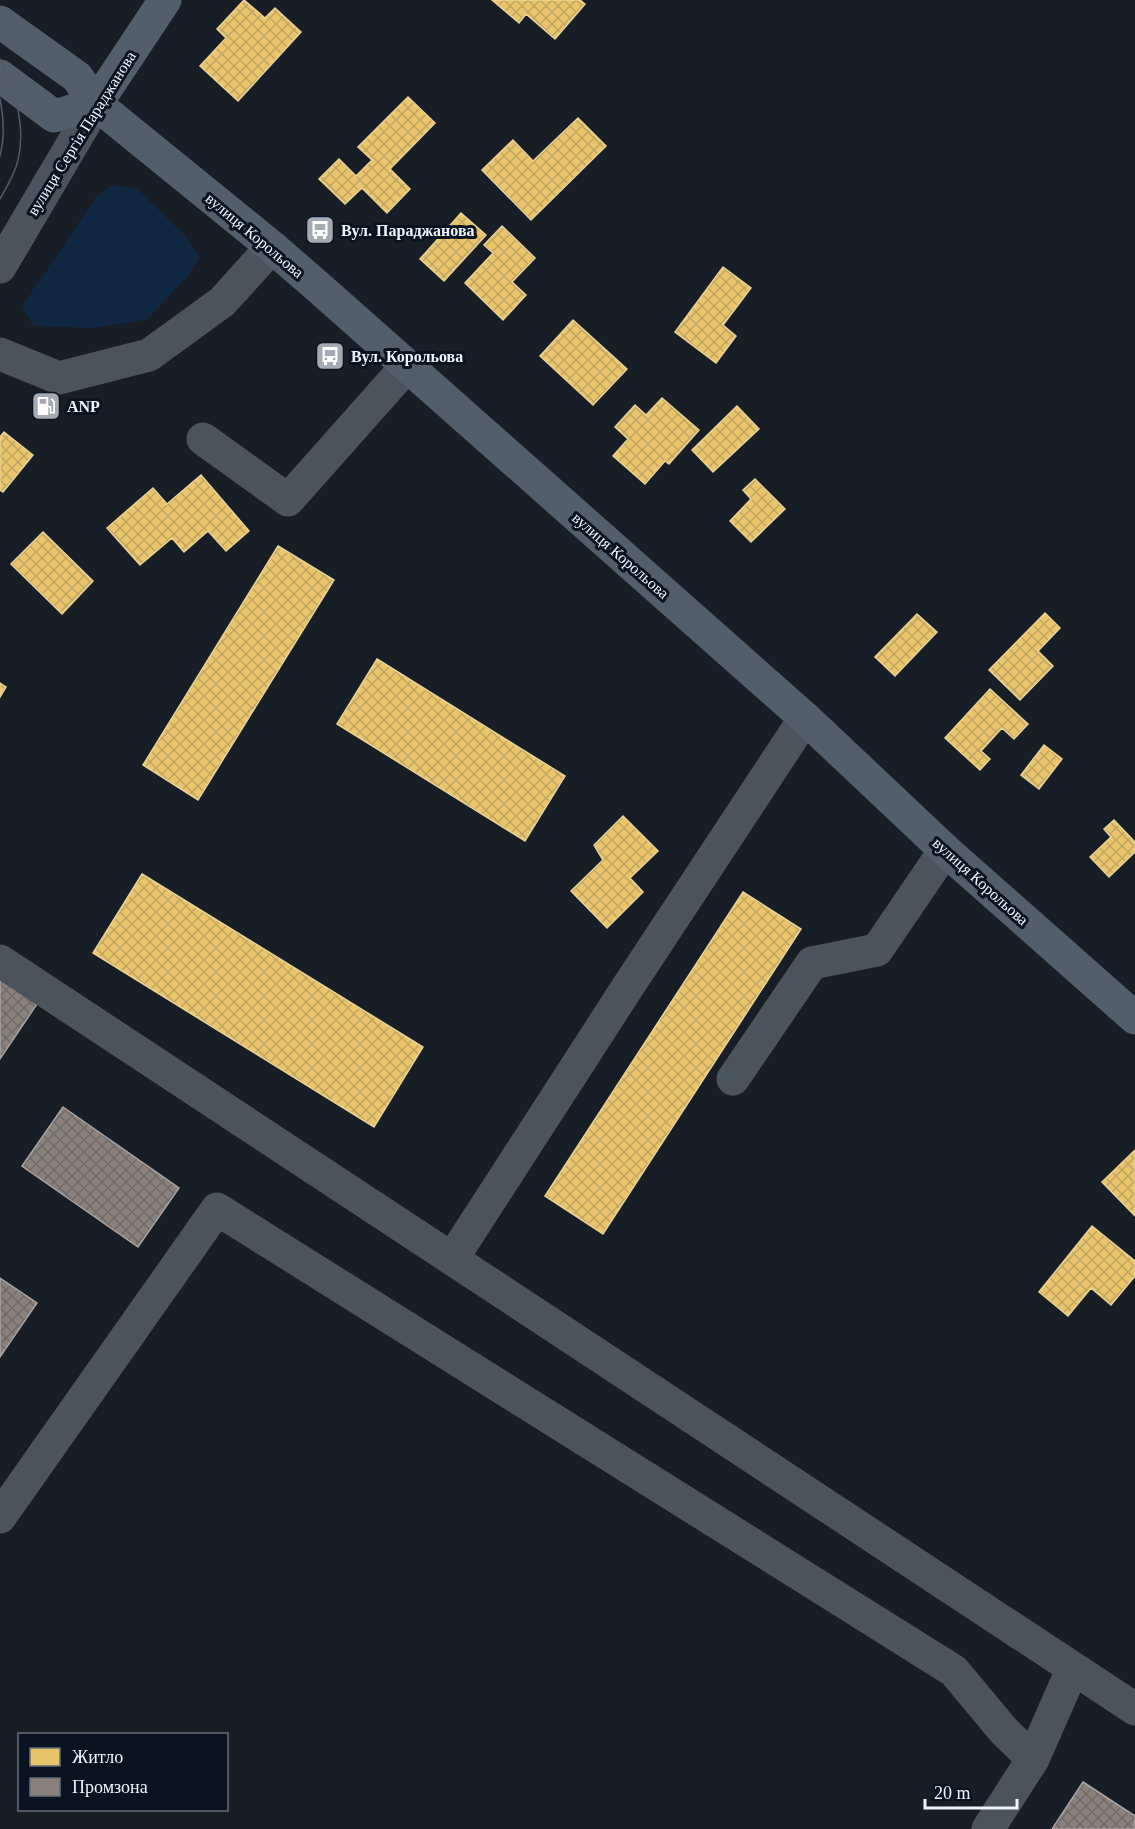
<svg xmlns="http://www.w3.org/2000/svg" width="1135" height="1829" font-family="'Times New Roman',serif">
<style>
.green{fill:#102742}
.homes{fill:url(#homes-cross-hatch);stroke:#ead397;stroke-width:1.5}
.industry{fill:url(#industry-cross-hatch);stroke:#a8a4a3;stroke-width:1.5}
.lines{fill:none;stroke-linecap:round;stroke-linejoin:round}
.minor{stroke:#4b535d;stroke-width:33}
.major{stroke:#535e6b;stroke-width:33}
.tram{stroke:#545a61;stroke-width:1.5}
.labels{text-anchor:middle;stroke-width:6;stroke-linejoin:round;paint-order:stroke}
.street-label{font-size:16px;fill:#eef5ff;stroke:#0a1420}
.poi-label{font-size:16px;font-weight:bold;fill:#eef5ff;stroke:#0a1420;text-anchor:start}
</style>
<defs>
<pattern id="homes-cross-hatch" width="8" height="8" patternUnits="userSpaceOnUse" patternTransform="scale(1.5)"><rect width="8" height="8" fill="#e9c46a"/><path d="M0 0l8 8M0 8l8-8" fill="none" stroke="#c0a662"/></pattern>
<pattern id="industry-cross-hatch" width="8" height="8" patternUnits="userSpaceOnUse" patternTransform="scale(1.5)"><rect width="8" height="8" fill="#8a817c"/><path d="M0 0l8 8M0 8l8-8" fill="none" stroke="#6f6b69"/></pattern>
</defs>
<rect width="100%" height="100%" fill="#181e25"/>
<path class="green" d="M112,185l25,4 47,46 16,22 -14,21 -40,42 -55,8 -56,-2 -14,-18 76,-112z"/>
<path class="homes" d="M244,0l21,18 10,-10 26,24 -63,69 -38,-35 26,-28 -9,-9z
M492,0h88l5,4 -30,35 -29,-25 -7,9z
M408,97l27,26 -45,46 20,20 -23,24 -25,-25 -17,16 -26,-25 20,-20 17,17 16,-16 -14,-13z
M578,118l28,28 -75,74 -49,-50 31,-30 20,21z
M461,213l25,22 -42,46 -24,-22z
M502,226l33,32 -23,24 14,13 -23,25 -38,-37 28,-30 -9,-8z
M723,267l28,21 -28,37 13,11 -20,27 -41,-31z
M573,320l54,49 -34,36 -53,-49z
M662,398l37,32 -30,34 -4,-3 -20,23 -32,-28 15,-17 -13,-12 20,-22 11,10z
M737,406l22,23 -46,43 -21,-22z
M4,432l29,23 -30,37 -3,-2v-53z
M201,475l48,56 -23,20 -18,-20 -24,21 -12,-14 -32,27 -33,-37 46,-40 14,16z
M755,479l30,30 -34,33 -21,-21 21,-22 -8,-9z
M43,532l50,49 -31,33 -51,-50z
M278,546l56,34 -136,220 -55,-35z
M1045,613l15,15 -22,23 15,15 -33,34 -31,-30z
M917,614l20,18 -42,44 -20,-19z
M377,659l188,117 -40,65 -188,-117z
M0,683l6,4 -6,10z
M990,689l38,35 -14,15 -12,-11 -21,23 9,8 -10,11 -35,-32z
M1044,745l18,14 -23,30 -18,-14z
M623,816l35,35 -28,27 13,14 -36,36 -36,-37 32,-31 -9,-15z
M1114,820l21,22v10l-26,25 -19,-20 21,-20 -7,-8z
M142,874l281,173 -49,80 -281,-174z
M743,892l58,37 -198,305 -58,-38z
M1135,1150v66l-33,-34z
M1092,1226l43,35v15l-24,29 -20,-17 -23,28 -29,-24z"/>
<path class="industry" d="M0,979l37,25 -37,55z
M63,1107l116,81 -41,59 -116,-81z
M0,1278l37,25 -37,54z
M1083,1782l52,34v13h-83z"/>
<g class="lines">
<path class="minor" d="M0,267l96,-163
M0,354l59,24 90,-23 73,-53 50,-55
M203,439l85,61 119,-134
M0,961l1135,748
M733,1079l79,-116 65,-13 68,-100
M452,1259l177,-274 176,-267
M0,1517l217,-308 737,462 50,60 29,28
M988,1829l45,-70 40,-91"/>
<path class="major" d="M0,22l77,55 19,27 176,143 45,39 488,432 140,132 190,168
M0,76l54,40 42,-12
M96,104l69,-104"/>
<path class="tram" d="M0,59c15,29 26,69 18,101 -3,14 -11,26 -18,39
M0,99c4,20 5,38 0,57"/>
</g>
<defs>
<g id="bus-square" transform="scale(1.5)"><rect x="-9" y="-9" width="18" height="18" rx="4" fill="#a3aab3" stroke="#0a1420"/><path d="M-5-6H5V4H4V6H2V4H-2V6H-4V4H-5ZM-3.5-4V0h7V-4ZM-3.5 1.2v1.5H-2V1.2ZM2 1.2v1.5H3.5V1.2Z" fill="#fff"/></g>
<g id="fuel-square" transform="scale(1.5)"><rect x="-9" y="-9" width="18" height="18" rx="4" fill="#a3aab3" stroke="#0a1420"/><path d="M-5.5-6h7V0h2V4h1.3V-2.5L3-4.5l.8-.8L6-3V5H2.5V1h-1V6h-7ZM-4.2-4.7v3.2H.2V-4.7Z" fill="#fff"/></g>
</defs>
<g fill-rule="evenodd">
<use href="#bus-square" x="320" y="230"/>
<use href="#bus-square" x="330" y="356"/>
<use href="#fuel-square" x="46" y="406"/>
</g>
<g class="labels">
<g class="street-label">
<text transform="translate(81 133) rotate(-58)" y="6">вулиця Сергія Параджанова</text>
<text transform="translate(255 235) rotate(40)" y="6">вулиця Корольова</text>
<text transform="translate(621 555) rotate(41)" y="6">вулиця Корольова</text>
<text transform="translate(981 881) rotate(42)" y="6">вулиця Корольова</text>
</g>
<g class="poi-label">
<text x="341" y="236">Вул. Параджанова</text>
<text x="351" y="362">Вул. Корольова</text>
<text x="67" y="412">ANP</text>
</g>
</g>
<rect x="18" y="1733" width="210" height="78" fill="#0a1420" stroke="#656e79" stroke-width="1.5"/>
<rect x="30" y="1748" width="30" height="18" fill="#e9c46a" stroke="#656e79" stroke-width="1.5"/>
<text x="72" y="1763" font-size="18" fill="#eef5ff">Житло</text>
<rect x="30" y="1778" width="30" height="18" fill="#8a817c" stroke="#656e79" stroke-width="1.5"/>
<text x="72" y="1793" font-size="18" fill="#eef5ff">Промзона</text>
<path d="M925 1799v9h92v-9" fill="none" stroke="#eef5ff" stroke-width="3"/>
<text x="934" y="1799" font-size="18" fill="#eef5ff" stroke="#0a1420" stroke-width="4.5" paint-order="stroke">20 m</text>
</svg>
